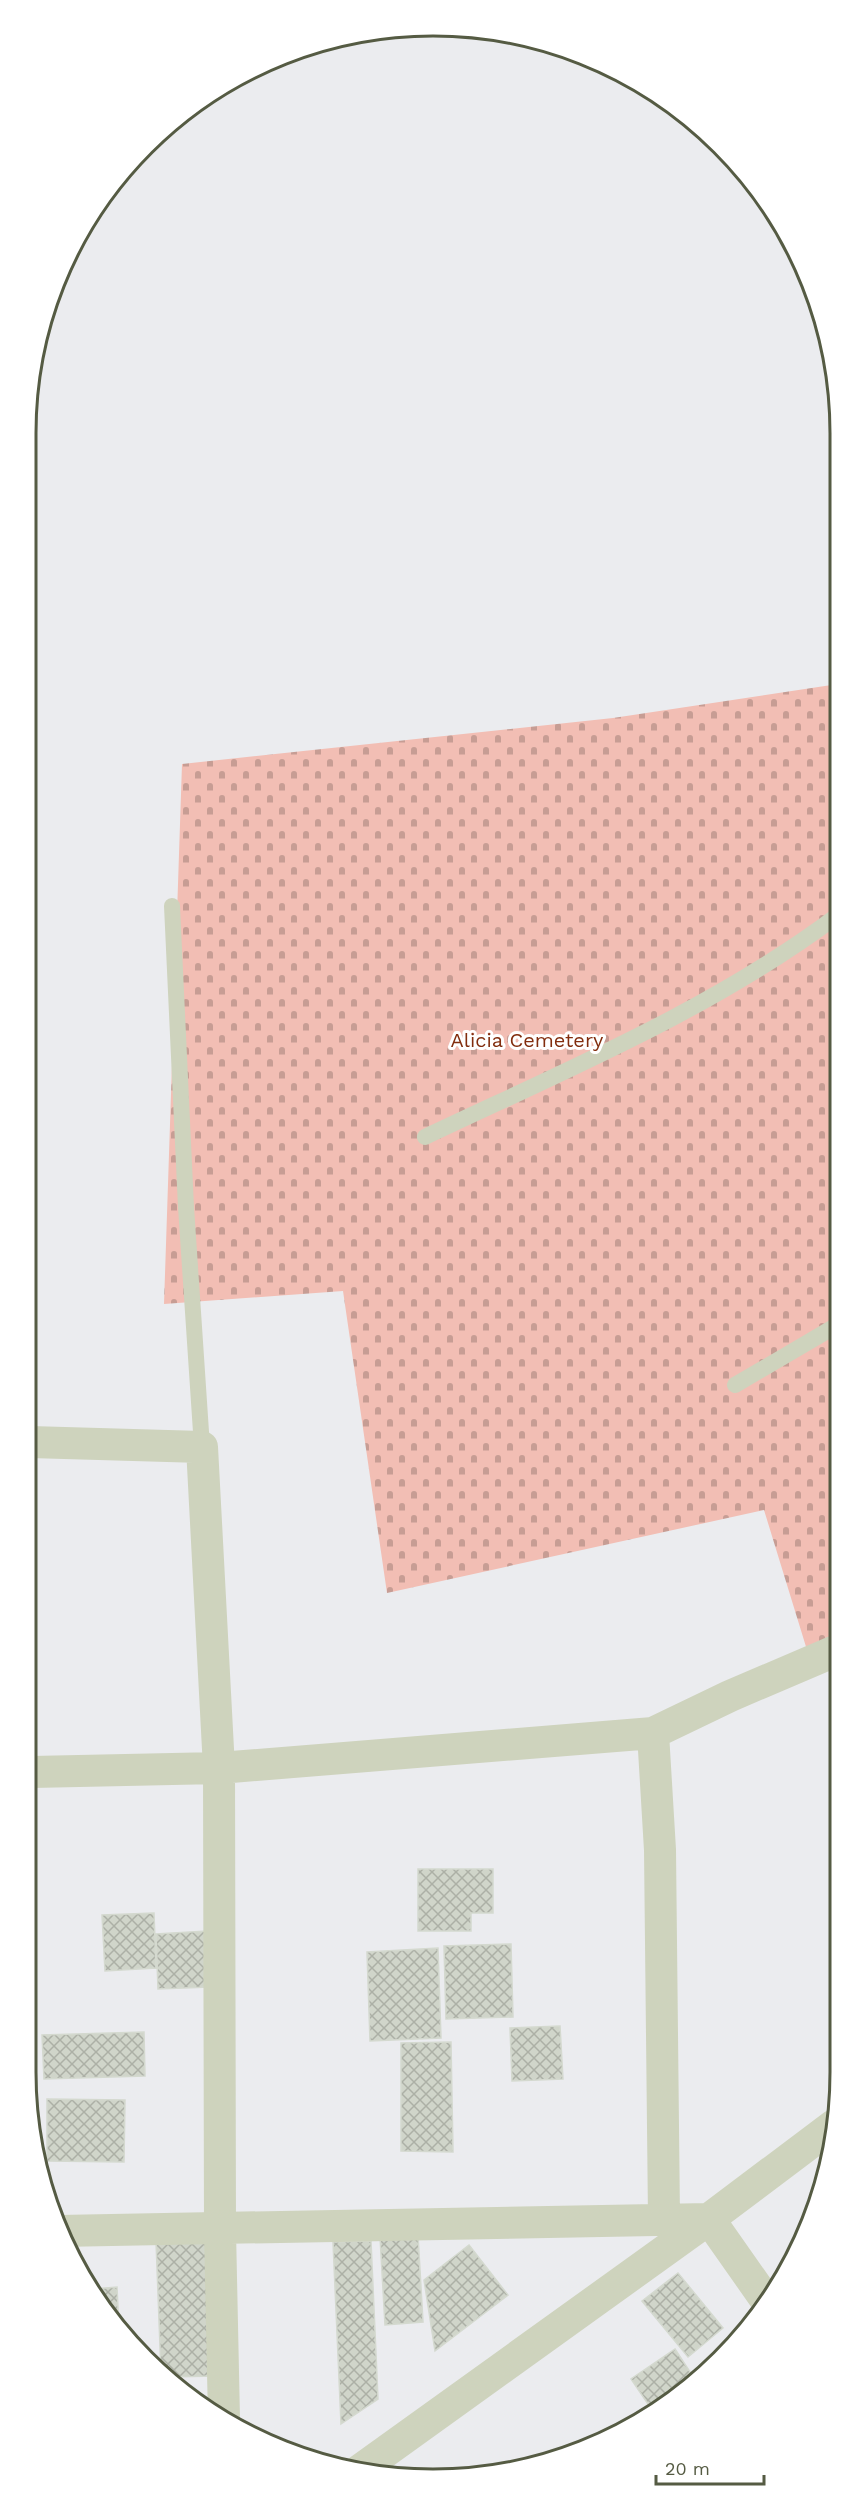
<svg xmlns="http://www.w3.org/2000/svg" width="866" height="2505" font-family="'Work Sans',sans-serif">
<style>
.cemetery{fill:url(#cemetery-stones)}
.building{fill:url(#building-cross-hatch);stroke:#d4d9cf;stroke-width:1.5}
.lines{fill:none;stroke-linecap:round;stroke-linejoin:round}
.service{stroke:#ced3bd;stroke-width:16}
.minor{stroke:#ced3bd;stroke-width:32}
.labels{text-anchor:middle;stroke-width:6;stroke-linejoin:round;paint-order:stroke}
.park-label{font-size:20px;fill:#822d0e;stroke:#fff}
.rim{fill:none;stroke:#555b43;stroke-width:3}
</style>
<defs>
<pattern id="cemetery-stones" width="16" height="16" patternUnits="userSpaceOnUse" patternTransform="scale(1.5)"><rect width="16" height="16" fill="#f2beb4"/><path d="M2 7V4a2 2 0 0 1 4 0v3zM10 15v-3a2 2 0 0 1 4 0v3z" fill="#c79d94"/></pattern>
<pattern id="building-cross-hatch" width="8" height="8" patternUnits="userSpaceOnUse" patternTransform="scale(1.5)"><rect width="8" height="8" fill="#d0d5ca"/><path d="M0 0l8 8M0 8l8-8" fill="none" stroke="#acb0a6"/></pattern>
</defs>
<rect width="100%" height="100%" fill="#ebecef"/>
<path class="cemetery" d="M838,684l2,949 -33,17 -43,-140 -377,83 -44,-302 -179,13 18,-540 431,-46z"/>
<path class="building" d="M418,1869h75v44h-22v18h-53z
M154,1913l2,55 -51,3 -3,-56z
M207,1931l2,56 -51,2 -2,-55z
M511,1944l2,73 -67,2 -2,-73z
M438,1948l3,90 -71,3 -3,-89z
M560,2026l3,53 -51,2 -2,-53z
M144,2032l1,44 -101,3 -2,-44z
M451,2042l2,110 -52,-1v-108z
M47,2099l78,1 -1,62 -77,-1z
M418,2235l5,87 -38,3 -5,-88z
M211,2239l5,137 -50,1 -5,-4 -5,-132z
M371,2241l7,158 -37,25 -8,-182z
M469,2245l39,50 -73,56 -11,-71z
M678,2273l45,55 -35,29 -46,-56z
M117,2287l2,41 -25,-39z
M675,2349l21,32 -42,32 -23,-34z"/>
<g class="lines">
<path class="service" d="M172,906l14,301 16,240
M425,1137c141,-67 288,-128 413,-222
M735,1385l104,-61"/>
<path class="minor" d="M30,1442l172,5 17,321 1,462 4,189
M653,1733l7,117 4,368
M32,1772l187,-4 434,-35 77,-37 110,-47
M59,2231l650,-12 59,84
M360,2470l349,-251 125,-94"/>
</g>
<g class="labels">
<g class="park-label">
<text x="527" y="1047">Alicia Cemetery</text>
</g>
</g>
<path d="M0 0H866V2505H0ZM433 36H433A397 397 0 0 1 830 433V2072A397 397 0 0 1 433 2469H433A397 397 0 0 1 36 2072V433A397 397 0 0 1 433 36Z" fill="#fff" fill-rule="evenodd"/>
<path class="rim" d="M433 36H433A397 397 0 0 1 830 433V2072A397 397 0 0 1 433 2469H433A397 397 0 0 1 36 2072V433A397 397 0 0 1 433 36Z"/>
<path d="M656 2475v9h108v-9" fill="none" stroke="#555b43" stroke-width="3"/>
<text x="665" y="2475" font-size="18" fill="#555b43" stroke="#ffffff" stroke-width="4.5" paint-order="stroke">20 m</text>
</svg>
